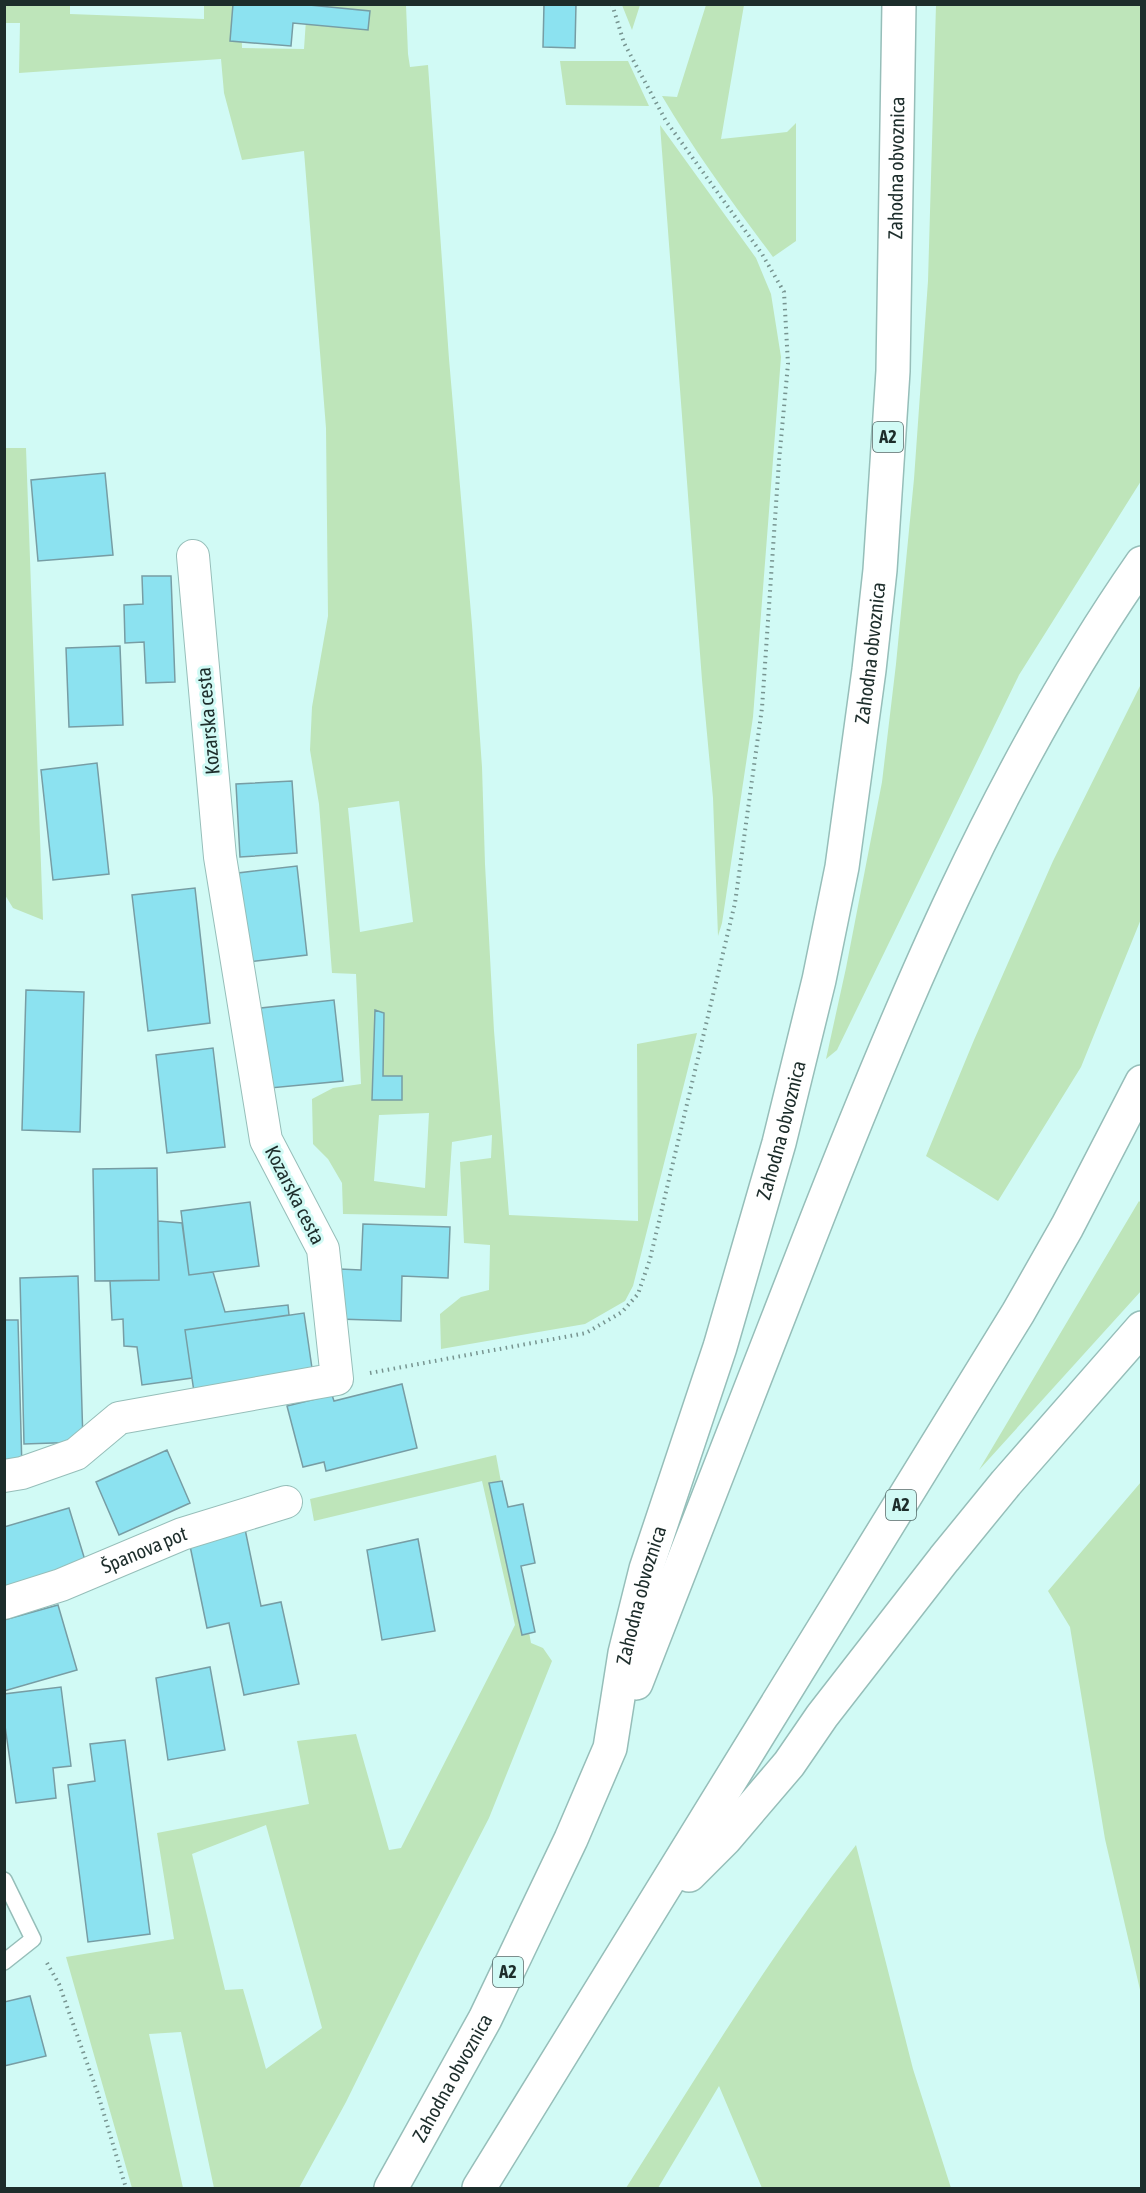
<svg xmlns="http://www.w3.org/2000/svg" width="1146" height="2193" font-family="'Asap Condensed',sans-serif">
<style>
.green{fill:#bee5ba;fill-rule:evenodd}
.building{fill:#8ce2f0;stroke:#779da4;stroke-width:1.5}
.lines{fill:none;stroke-linecap:round;stroke-linejoin:round}
.service-casing{stroke:#96beb9;stroke-width:18}
.minor-casing{stroke:#96beb9;stroke-width:34}
.motorway-casing{stroke:#96beb9;stroke-width:36}
.path{stroke:#779490;stroke-width:4;stroke-dasharray:1.5 4.5;stroke-linecap:butt}
.service{stroke:#fff;stroke-width:15}
.minor{stroke:#fff;stroke-width:32}
.motorway{stroke:#fff;stroke-width:33}
.labels{text-anchor:middle;stroke-width:6;stroke-linejoin:round;paint-order:stroke}
.shield{fill:#d1faf5;stroke:#536a68;stroke-width:1.5}
.shield-label{font-size:18px;font-weight:bold;fill:#1d2d2b}
.street-label{font-size:20px;fill:#1d2d2b;stroke:#d1faf5}
</style>
<rect width="100%" height="100%" fill="#d1faf5"/>
<path class="green" d="M4,5h66v9l134,5v-14h37l1,43 62,1 3,-44h99l2,49 2,13 18,-2 21,294 23,266 10,142 3,97 9,167 15,184 129,6 -1,-177 60,-11 -64,253 -8,15 -40,23 -144,25 -1,-35 21,-17 28,-7 1,-45 -26,-2 -4,-81 31,-4 1,-23 -40,7 -5,74 -104,-2 -1,-31 -14,-24 -15,-15 -1,-45 21,-11 28,-4 -5,-110 -24,-1 -13,-169 -9,-54 2,-43 16,-91 -2,-188 -22,-277 -62,9 -18,-67 -3,-34 -202,14 1,-50h-15zM399,801l14,121 -53,10 -12,-124zM429,1113l-4,75 -51,-7 5,-66z
M622,5h18l-8,25z
M706,5h38l-23,134 66,-7 9,-9v118l-23,16c-39,-52 -78,-105 -111,-161l15,1z
M936,5h205v476l-122,194 -182,375 -11,9 20,-91 36,-186 14,-118 18,-185 14,-198z
M560,61h68l21,45 -83,-1z
M660,125l96,133 15,36 10,63 -28,360 -31,206 -4,13 -5,-138 -11,-118z
M4,448h22l17,472 -30,-12 -8,-13z
M1141,684v235l-60,148 -83,134 -72,-45 48,-116 79,-179z
M1139,1201l3,3 -1,87 -162,179z
M496,1455l35,188 12,5 9,13 -63,157 -69,134 -74,150 -47,86h-85l-33,-156 -32,2 34,154h-51l-66,-231 108,-18 -17,-106 152,-29 -12,-63 59,-7 33,116 12,-2 114,-223 -33,-144 -168,40 -4,-22zM266,1825l56,203 -56,41 -23,-80 -18,1 -33,-136z
M1141,1482v512l-36,-155 -35,-212 -22,-36z
M856,1845l57,224 38,119h-189l-43,-102 -61,102h-32c74,-116 145,-235 230,-343z"/>
<path class="building" d="M233,4h66l71,7 -2,19 -75,-7 -2,23 -61,-5z
M544,4h32l-1,44 -32,-1z
M105,473l8,82 -75,6 -7,-81z
M142,576h29l4,106 -29,1 -2,-41 -19,1 -1,-38 19,-1z
M120,646l3,79 -54,2 -3,-79z
M97,763l12,111 -56,6 -12,-110z
M292,781l5,72 -57,4 -4,-73z
M297,866l10,89 -59,7 -10,-89z
M195,888l15,135 -62,8 -16,-136z
M26,990l58,2 -4,140 -58,-2z
M334,1000l9,81 -73,7 -9,-80z
M375,1010l9,3 -1,63h19v24h-30z
M213,1048l12,99 -58,6 -11,-98z
M157,1168l2,112 -64,1 -2,-112z
M250,1202l9,64 -70,9 -8,-64z
M158,1221l24,2 7,52 24,-3 12,40 63,-7 1,10 -104,15 7,48 -50,7 -5,-38 -13,-1 -1,-27 -11,1 -2,-39 49,-1z
M363,1224l87,3 -2,51 -46,-2 -1,45 -63,-2 2,-50 21,1z
M78,1276l5,166 -59,2 -4,-166z
M304,1313l9,62 -119,17 -9,-62z
M4,1320h14l4,150h-18z
M402,1384l15,64 -91,23 -2,-9 -21,5 -16,-61 45,-11 2,6z
M167,1450l23,53 -71,32 -23,-53z
M502,1481l6,26 15,-3 12,59 -14,3 14,66 -13,3 -33,-152z
M69,1508l19,62 -84,26v-69z
M245,1529l16,77 20,-4 18,82 -55,11 -15,-72 -22,5 -18,-87z
M418,1539l17,92 -53,9 -15,-90z
M58,1605l19,65 -73,21v-71z
M210,1667l15,83 -57,10 -12,-82z
M61,1687l10,79 -18,2 3,30 -40,5 -12,-84v-25z
M125,1740l25,194 -62,8 -20,-157 27,-4 -5,-37z
M30,1996l16,60 -42,10v-64z"/>
<g class="lines">
<g class="service-casing">
<path id="service" d="M4,1880l29,59 -29,23"/>
</g>
<g class="minor-casing">
<g id="minor">
<path d="M4,1476l18,-3 54,-19 43,-36 218,-39 -14,-130 -57,-109 -46,-283 -27,-301"/>
<path id="s1" d="M4,1603l57,-18 121,-51 104,-32"/>
</g>
</g>
<g class="motorway-casing">
<g id="motorway">
<path d="M636,1683c57,-148 115,-296 173,-444 91,-233 189,-469 333,-676"/>
<path d="M689,1875l36,-36 64,-75 33,-48 122,-157 62,-76 136,-155"/>
<path id="s2" d="M391,2188l94,-169 86,-180 39,-91 15,-95 21,-84 74,-222 59,-204 40,-163 23,-113 27,-197 11,-100 13,-199 6,-367"/>
<path d="M479,2188l539,-875 49,-86 75,-145"/>
</g>
</g>
<path class="path" d="M370,1373l216,-40 36,-21 16,-18 12,-35 85,-356 27,-195 17,-247 9,-97 -4,-72 -22,-38 -96,-133 -42,-78 -12,-39
M47,1963l12,21 39,110 28,94"/>
<use href="#service" class="service"/>
<use href="#minor" class="minor"/>
<use href="#motorway" class="motorway"/>
</g>
<g class="labels">
<g class="shield">
<rect x="873" y="422" width="30" height="30" rx="4.5"/>
<rect x="886" y="1490" width="30" height="30" rx="4.5"/>
<rect x="493" y="1957" width="30" height="30" rx="4.5"/>
</g>
<g class="shield-label">
<text x="888" y="443">A2</text>
<text x="901" y="1511">A2</text>
<text x="508" y="1978">A2</text>
</g>
<g class="street-label">
<text dy="7" stroke="none"><textPath href="#s2" startOffset="2106">Zahodna obvoznica</textPath></text>
<text dy="7" stroke="none"><textPath href="#s2" startOffset="1620">Zahodna obvoznica</textPath></text>
<text transform="translate(208 721) rotate(-95)" y="7">Kozarska cesta</text>
<text dy="7" stroke="none"><textPath href="#s2" startOffset="1134">Zahodna obvoznica</textPath></text>
<text transform="translate(295 1195) rotate(63)" y="7">Kozarska cesta</text>
<text dy="7" stroke="none"><textPath href="#s1" startOffset="150">Španova pot</textPath></text>
<text dy="7" stroke="none"><textPath href="#s2" startOffset="648">Zahodna obvoznica</textPath></text>
<text dy="7" stroke="none"><textPath href="#s2" startOffset="126">Zahodna obvoznica</textPath></text>
</g>
</g>
<rect width="1146" height="2193" fill="none" stroke="#1d2d2b" stroke-width="12"/>
</svg>
